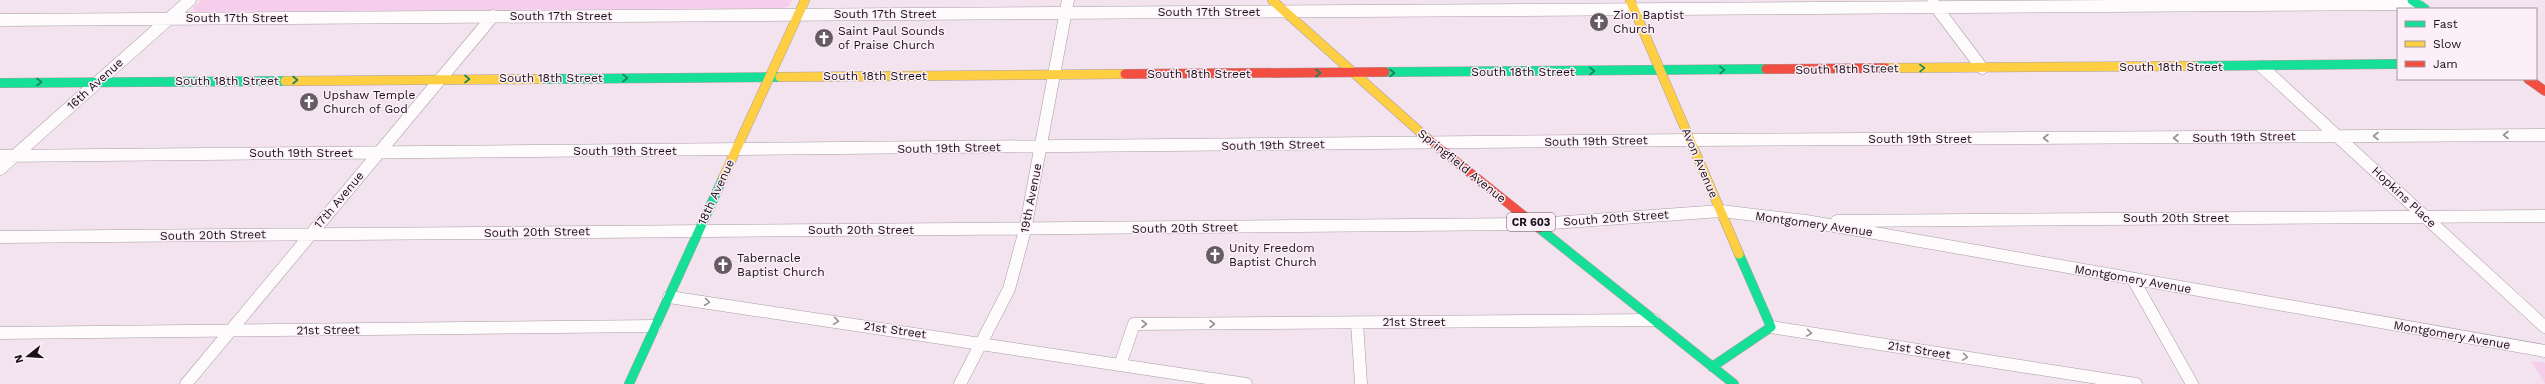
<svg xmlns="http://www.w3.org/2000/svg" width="2545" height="384" font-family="'Work Sans',sans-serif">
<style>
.green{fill:#f6ceec}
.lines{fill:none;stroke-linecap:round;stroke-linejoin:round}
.street-casing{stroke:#a99da5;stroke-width:13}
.fast-casing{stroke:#a99da5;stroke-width:10}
.slow-casing{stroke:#a99da5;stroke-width:10}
.jam-casing{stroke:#a99da5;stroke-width:10}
.street{stroke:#fdfbfc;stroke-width:12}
.fast{stroke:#16e098;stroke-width:9}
.slow{stroke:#ffcf43;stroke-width:9}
.jam{stroke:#f24e42;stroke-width:9}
.oneway{stroke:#18825e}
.oneway2{stroke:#979195}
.labels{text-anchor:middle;stroke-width:3;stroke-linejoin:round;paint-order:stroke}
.shield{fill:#fceff8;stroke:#5e535b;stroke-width:1}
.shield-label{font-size:11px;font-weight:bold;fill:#1a1018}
.street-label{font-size:12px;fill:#1a1018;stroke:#fceff8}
.poi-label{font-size:12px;fill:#1a1018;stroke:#fceff8;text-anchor:start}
</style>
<rect width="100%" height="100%" fill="#f3e3ee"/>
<path class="green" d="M202,0h590l-3,6 -5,2 -589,4 -2,-4z
M2531,361l14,2v21z"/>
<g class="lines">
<g class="street-casing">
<path id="street" d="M1933,3l49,65
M0,20l2417,-16
M2262,67l283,260
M0,156l1690,-16 855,-5
M0,169l190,-169
M1837,221l708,-5
M0,237l1538,-13 183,-13 85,10 739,130
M2133,279l59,105
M669,297l577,87
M1357,323l4,61
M1771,327l365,57
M0,333l655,-7
M1120,365l14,-41 520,-4
M186,384l307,-368
M960,384l49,-95 16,-59 43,-230"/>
</g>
<g class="fast-casing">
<path id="fast" d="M2412,0l13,9
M2195,66l203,-2
M1385,72l381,-3
M545,79l235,-2
M0,83l285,-2
M1539,228l195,156
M1712,367l59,-40 -32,-73
M629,384l94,-206"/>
</g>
<g class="slow-casing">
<path id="slow" d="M1272,0l157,140
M1630,0l109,254
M1886,68l309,-2
M780,77l345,-3
M285,81l260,-2
M723,178l82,-178"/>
</g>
<g class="jam-casing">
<path id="jam" d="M1766,69l120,-1
M1125,74l260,-2
M2528,79l17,12
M1429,140l110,88"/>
</g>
<use href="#street" class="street"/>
<use href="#fast" class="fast"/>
<use href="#slow" class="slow"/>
<use href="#jam" class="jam"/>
</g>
<defs><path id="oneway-chevron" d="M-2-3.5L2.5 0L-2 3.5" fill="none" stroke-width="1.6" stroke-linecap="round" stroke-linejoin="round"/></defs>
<g class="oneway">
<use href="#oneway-chevron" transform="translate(1922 68) rotate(-1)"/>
<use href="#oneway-chevron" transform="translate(1722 70) rotate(-1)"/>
<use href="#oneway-chevron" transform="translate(1592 71)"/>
<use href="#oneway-chevron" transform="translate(1318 73)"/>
<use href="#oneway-chevron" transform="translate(1392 73)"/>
<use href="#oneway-chevron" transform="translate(625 78)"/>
<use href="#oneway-chevron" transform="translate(467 79)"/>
<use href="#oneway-chevron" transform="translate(295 80)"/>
<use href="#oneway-chevron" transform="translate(39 82)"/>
</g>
<g class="oneway2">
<use href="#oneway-chevron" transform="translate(2506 135) rotate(180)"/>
<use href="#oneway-chevron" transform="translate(2376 136) rotate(180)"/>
<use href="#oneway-chevron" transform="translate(2046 138) rotate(180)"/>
<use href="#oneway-chevron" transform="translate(2176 138) rotate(180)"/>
<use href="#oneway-chevron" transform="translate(707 302) rotate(8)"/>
<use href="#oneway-chevron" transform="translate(836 321) rotate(8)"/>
<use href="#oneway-chevron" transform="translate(1144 324)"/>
<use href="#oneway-chevron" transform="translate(1212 324)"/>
<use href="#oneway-chevron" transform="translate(1809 333) rotate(9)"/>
<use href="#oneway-chevron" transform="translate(1965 357) rotate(9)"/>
</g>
<defs>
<g id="church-disc" transform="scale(1)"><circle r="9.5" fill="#665a63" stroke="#fceff8"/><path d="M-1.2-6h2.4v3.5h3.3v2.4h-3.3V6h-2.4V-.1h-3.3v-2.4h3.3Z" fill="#fff"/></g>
</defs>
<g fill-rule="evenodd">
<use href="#church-disc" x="1599" y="22"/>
<use href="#church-disc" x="824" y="38"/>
<use href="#church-disc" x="309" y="102"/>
<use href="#church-disc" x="1215" y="255"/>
<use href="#church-disc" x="723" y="265"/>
</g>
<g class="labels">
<rect class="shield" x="1507" y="213" width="48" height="18" rx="3"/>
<g class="shield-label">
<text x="1531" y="226">CR 603</text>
</g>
<g class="street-label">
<text x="1209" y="16">South 17th Street</text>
<text x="885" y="18">South 17th Street</text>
<text x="561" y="20">South 17th Street</text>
<text x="237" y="22">South 17th Street</text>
<text x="2171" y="71">South 18th Street</text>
<text transform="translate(1847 69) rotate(-1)" y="4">South 18th Street</text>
<text x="1523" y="76">South 18th Street</text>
<text x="1199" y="78">South 18th Street</text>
<text x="875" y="80">South 18th Street</text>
<text x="551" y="82">South 18th Street</text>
<text x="227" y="85">South 18th Street</text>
<text transform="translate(95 84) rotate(-42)" y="4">16th Avenue</text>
<text transform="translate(2244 137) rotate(-1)" y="4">South 19th Street</text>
<text x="1920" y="143">South 19th Street</text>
<text transform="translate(1596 141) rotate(-1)" y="4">South 19th Street</text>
<text transform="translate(1273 145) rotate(-1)" y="4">South 19th Street</text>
<text transform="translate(949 148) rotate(-1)" y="4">South 19th Street</text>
<text x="625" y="155">South 19th Street</text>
<text x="301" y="157">South 19th Street</text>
<text transform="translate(1700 163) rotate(67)" y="4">Avon Avenue</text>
<text transform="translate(1462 166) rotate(39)" y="4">Springfield Avenue</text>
<text transform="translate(716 192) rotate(-65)" y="4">18th Avenue</text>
<text transform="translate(2404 197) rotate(43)" y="4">Hopkins Place</text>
<text transform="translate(1031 198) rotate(-79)" y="4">19th Avenue</text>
<text transform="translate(339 200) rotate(-50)" y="4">17th Avenue</text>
<text transform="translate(1616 218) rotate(-4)" y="4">South 20th Street</text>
<text x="2176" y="222">South 20th Street</text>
<text transform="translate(1814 224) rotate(8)" y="4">Montgomery Avenue</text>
<text transform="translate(1185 228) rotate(-1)" y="4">South 20th Street</text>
<text x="861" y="234">South 20th Street</text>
<text transform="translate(537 232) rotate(-1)" y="4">South 20th Street</text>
<text transform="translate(213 235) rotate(-1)" y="4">South 20th Street</text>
<text transform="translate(2133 279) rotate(10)" y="4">Montgomery Avenue</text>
<text x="1414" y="326">21st Street</text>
<text transform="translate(328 330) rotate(-1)" y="4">21st Street</text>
<text transform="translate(895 330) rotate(8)" y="4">21st Street</text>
<text transform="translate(2452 335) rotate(10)" y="4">Montgomery Avenue</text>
<text transform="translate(1919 350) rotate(9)" y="4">21st Street</text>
</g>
<g class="poi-label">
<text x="1613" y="19">Zion Baptist<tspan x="1613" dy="14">Church</tspan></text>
<text x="838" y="35">Saint Paul Sounds<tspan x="838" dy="14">of Praise Church</tspan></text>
<text x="323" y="99">Upshaw Temple<tspan x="323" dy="14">Church of God</tspan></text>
<text x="1229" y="252">Unity Freedom<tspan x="1229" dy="14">Baptist Church</tspan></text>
<text x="737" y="262">Tabernacle<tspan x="737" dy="14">Baptist Church</tspan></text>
</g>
</g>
<rect x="2397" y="8" width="140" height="72" fill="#fceff8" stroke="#a2969e"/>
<rect x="2405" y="21" width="20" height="6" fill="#16e098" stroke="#a2969e"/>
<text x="2433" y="28" font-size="12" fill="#1a1018">Fast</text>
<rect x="2405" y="41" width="20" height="6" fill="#ffcf43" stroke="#a2969e"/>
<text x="2433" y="48" font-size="12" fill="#1a1018">Slow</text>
<rect x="2405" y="61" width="20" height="6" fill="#f24e42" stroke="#a2969e"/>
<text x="2433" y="68" font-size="12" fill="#1a1018">Jam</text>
<g transform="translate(28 356) rotate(253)" stroke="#fceff8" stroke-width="3" paint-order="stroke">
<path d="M0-3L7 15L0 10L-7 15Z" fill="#1a1018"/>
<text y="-6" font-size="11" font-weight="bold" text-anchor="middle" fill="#1a1018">N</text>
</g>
</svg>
